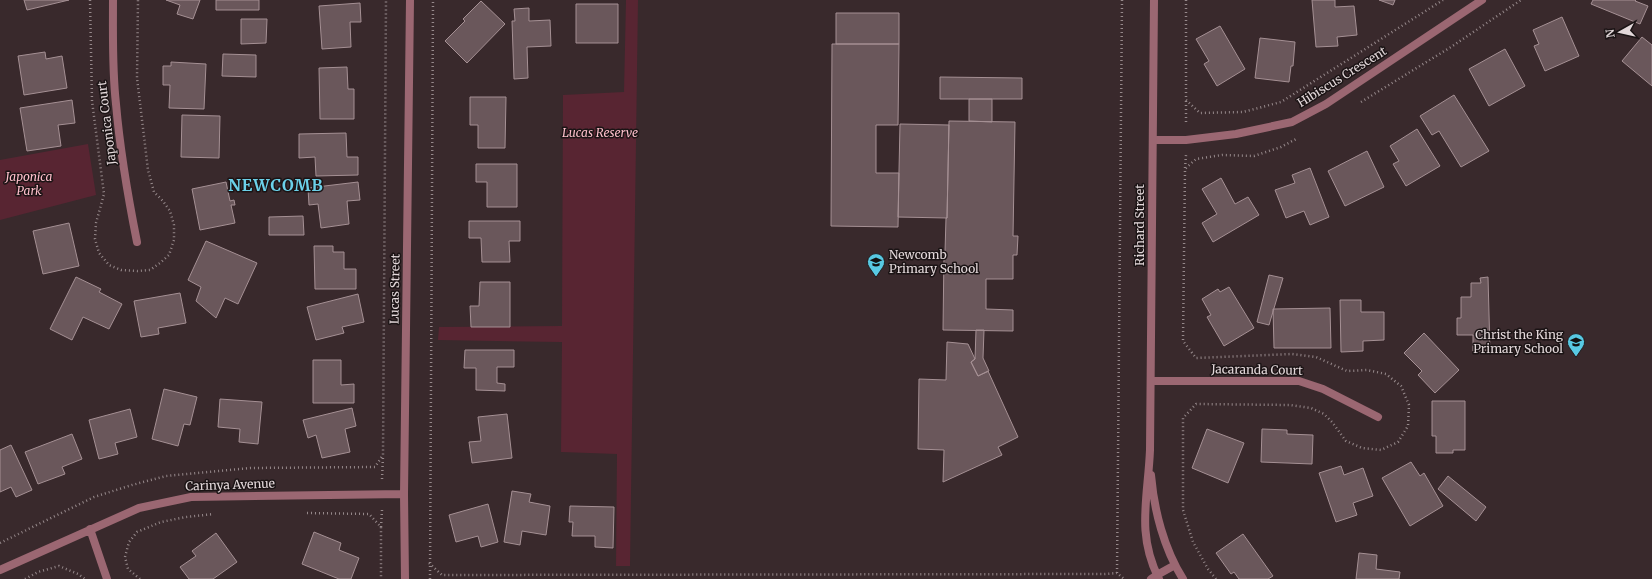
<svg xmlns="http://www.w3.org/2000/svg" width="1652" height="579" font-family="Merriweather,serif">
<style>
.green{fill:#582532}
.building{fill:#6a575b;stroke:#a59094}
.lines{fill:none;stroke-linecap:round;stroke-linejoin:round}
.path{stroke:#96898b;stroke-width:2.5;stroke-dasharray:1 3;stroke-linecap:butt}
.minor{stroke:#9b6772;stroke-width:8}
.tertiary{stroke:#9b6772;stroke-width:8}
.labels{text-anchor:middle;stroke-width:3;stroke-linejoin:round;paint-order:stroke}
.street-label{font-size:12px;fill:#e3d8da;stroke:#1b1415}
.park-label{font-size:12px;font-style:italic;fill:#febfcb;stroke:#1b1415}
.poi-label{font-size:12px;fill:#e3d8da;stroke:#1b1415;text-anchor:start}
.district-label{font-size:16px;font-weight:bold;letter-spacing:1px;fill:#6cd1e9;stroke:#1b1415}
</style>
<rect width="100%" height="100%" fill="#39292c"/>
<path class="green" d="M626,0h12l-8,566h-14l1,-112 -56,-2 1,-110 -124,-2 1,-13 123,-1 1,-231 61,-3z
M88,144l8,51 -96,25v-60z"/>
<path class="building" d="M24,0h45l-42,10z
M166,0h34l-7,19 -16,-5 3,-9z
M216,0h43v10h-43z
M1312,0h23v7l19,-1 3,29 -20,2 1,9 -22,1z
M1379,0h16l-2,5z
M1593,0h43l-1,1 13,5 -8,18 -49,-20z
M481,1l24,23 -38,39 -22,-22 20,-20 -2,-2z
M360,3l1,19h-11l1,25 -29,2 -3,-43z
M576,4h42v39h-42z
M529,8v13l21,-1 1,26 -24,1 1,31 -14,1 -2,-58h3l-1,-12z
M836,13h63v31h-63z
M1562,17l17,39 -34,15 -11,-25 5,-2 -6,-14z
M241,19h26l-1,24 -25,1z
M1220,26l25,43 -28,17 -13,-22 5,-3 -13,-22z
M1642,37l10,8v41l-30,-25z
M1260,38l35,4 -2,24h-2l-2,16 -34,-4z
M832,44h67l-1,81h-22v48h23l-1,54 -67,-1z
M1505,49l20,37 -36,20 -20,-37z
M45,52l1,7 16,-3 5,32 -43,7 -6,-39z
M223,54l33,1v22l-34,-1z
M171,62l35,2 -2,45 -35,-1 1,-23h-7v-19h8z
M347,67l1,22h6v30h-34l-1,-51z
M940,77l82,1v21h-82z
M1454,95l35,56 -28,16 -22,-36 -7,4 -12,-19z
M470,97h36l-1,51h-27v-23h-8z
M969,99h23v23l-23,-1z
M72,100l3,23 -17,2 3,21 -34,5 -7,-43z
M182,115l38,1 -1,42 -38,-1z
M949,121l66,1 -2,114h5l-1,19h-4v24h-27v30l27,1v21l-70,-1 1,-78h1l1,-34h1z
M900,124l49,1 -2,93 -49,-1z
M1417,129l23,37 -34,20 -13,-22 6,-3 -9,-15z
M346,133l1,24h11v18l-42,1 -1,-19 -16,1v-24z
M1367,151l17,36 -39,19 -17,-35z
M476,164h41v43h-30v-25h-11z
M1310,168l19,49 -19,8 -6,-14 -18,7 -11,-28 20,-7 -3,-8z
M1221,178l14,26 13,-7 11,18 -46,27 -11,-19 15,-9 -15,-25z
M226,182l4,19 4,-1 1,5h-4l4,18 -35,7 -8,-41z
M358,182l2,18 -13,1 2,23 -28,4 -3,-24 -9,1 -1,-17z
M303,216l1,19h-35v-18z
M469,221h51v20h-11l1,21h-28l-1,-24h-12z
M69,223l10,43 -36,8 -10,-43z
M206,241l51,22 -19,41 -13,-6 -9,20 -20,-17 5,-14 -13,-7z
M314,246h19v6h11v17h12v20h-41z
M1269,275l14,3 -14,47 -12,-3z
M76,277l25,12 -2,3 23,12 -13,25 -26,-12 -11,23 -22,-11z
M1488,277l2,74h-17v-16h-16v-17h4v-21h10v-14h10l-1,-5z
M480,282h30v45h-39l-1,-21h9z
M1229,287l25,41 -30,18 -17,-29 4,-2 -9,-16 16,-10 2,3z
M180,293l6,30 -28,5 1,6 -18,3 -7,-36z
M358,294l6,28 -22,5 2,6 -28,7 -9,-33z
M1340,300h21v12h23v28l-21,1v10l-22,1z
M1330,308l1,40h-57l-1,-39z
M976,330h8l-1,28 6,13 -11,5 -7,-14 4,-3z
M1424,333l35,37 -24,23 -17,-18 4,-4 -18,-18z
M947,342l21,2 7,15 -4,3 7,14 10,-5 30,66 -20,10 4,8 -59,27 1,-32 -26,-1 1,-70 27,1z
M465,350h49v17h-17v16l8,1v7l-29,-1v-22h-12z
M313,360h28v25l13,-1v19h-41z
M164,389l33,8 -7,28 -6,-1 -6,22 -26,-7z
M220,399l42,3 -4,42 -19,-2 1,-13 -22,-2z
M1432,401h33v49h-12v3h-17v-17h-4z
M352,408l4,18 -11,3 5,23 -28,6 -6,-23 -8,3 -5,-18z
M130,409l7,28 -22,6 3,11 -19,5 -10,-39z
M507,414l5,44 -40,5 -3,-21 12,-1 -3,-24z
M1207,429l37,14 -16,40 -36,-15z
M1262,429l25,1v4l26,1 -1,29 -51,-2z
M72,434l10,25 -20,8 3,7 -27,10 -13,-32z
M11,445l21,45 -16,7 -5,-10 -11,5v-42z
M1411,462l9,14 4,-3 19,33 -33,20 -28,-48z
M1341,466l3,9 19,-7 10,28 -20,7 4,12 -21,7 -17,-49z
M1448,476l38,31 -10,14 -38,-32z
M512,491l19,3 -2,8 21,4 -4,29 -24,-4 -2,14 -16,-3z
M488,504l10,38 -17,5 -3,-11 -22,6 -7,-27z
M570,506l44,1 -1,41 -18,-1v-11h-23l1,-14h-4z
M314,532l27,11 -2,7 20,8 -8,21h-12l-37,-15z
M216,533l21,29 -24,17h-24l-9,-12 16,-11 -4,-5z
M1243,534l30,42 -5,3h-29l-5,-7 -3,2 -15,-21z
M1359,553l18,2 -1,14 24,3 -1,7h-43z"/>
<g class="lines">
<path class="path" d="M90,0l2,101 12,93 -8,29 -1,16 4,14 10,12 12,5 16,1 13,-1 10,-7 9,-8 5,-15v-15l-4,-14 -7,-10 -9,-9 -6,-22 -11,-92 1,-78
M1122,0l-5,573 7,6
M1186,0v100l14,13 43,-1 38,-10 162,-102
M1186,101v23
M1361,102l90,-55 70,-47
M1185,168l1,-13
M382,479l1,-23
M307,513l62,1 12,13v52
M381,527l1,-17
M0,543l94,-46 38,-12 34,-9 84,-8 125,-1 8,-12 3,-455
M429,563l13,12 663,-1 12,-1
M25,579l13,-7 21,-6 19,8 7,5
M140,579l-12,-10 -3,-12 4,-15 8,-10 24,-10 25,-5 28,-3
M430,579l3,-579
M1216,579l-8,-10 -15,-27 -10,-32v-92l13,-14 94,1 21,3 13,6 8,8 14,19 16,7 19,2 17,-8 10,-16 1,-21 -8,-19 -15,-12 -19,-4 -20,1 -31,-14 -24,-3 -96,4 -13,-17 2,-172 11,-10 26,-4 32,1 27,-9 17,-9"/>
<path class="minor" d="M113,0c0,35 -1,69 3,104 4,46 12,93 21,138
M1153,140h33l50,-6 56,-12 34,-18 156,-104
M1151,381h148l24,8 55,28
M90,529l17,50
M0,570l139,-62 52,-11 213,-3
M405,579l-1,-85 6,-494
M1151,579l6,-4"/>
<path class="tertiary" d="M1154,0l-4,450c-2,48 -14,84 9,129
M1151,475c3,35 13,74 32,104
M1157,575l18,-10"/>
</g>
<defs>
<g id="school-pin" transform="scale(0.9)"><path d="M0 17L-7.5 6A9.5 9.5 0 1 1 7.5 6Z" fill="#58c9e3" stroke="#1b1415"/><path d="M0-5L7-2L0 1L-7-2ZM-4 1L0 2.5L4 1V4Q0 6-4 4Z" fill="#111"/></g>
</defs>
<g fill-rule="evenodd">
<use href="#school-pin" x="876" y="262"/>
<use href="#school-pin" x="1576" y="342"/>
</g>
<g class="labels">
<g class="street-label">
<text transform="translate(1342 77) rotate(-32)" y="4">Hibiscus Crescent</text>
<text transform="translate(107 123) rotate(-97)" y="4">Japonica Court</text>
<text transform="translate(1140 225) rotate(-90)" y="4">Richard Street</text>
<text transform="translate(395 289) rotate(-89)" y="4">Lucas Street</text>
<text transform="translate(1257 370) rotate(1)" y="4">Jacaranda Court</text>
<text transform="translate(230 485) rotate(-2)" y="4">Carinya Avenue</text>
</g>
<g class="park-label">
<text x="600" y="137">Lucas Reserve</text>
<text x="29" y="181">Japonica<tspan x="29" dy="14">Park</tspan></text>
</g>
<g class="poi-label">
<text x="889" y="259">Newcomb<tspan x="889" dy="14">Primary School</tspan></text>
<text x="1563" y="339" text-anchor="end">Christ the King<tspan x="1563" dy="14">Primary School</tspan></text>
</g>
<g class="district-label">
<text x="276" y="191">NEWCOMB</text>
</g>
</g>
<g transform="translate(1620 32) rotate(262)" stroke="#1b1415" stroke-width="3" paint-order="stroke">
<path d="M0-3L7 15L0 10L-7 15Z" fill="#e3d8da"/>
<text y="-6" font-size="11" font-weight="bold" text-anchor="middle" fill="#e3d8da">N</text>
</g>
</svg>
